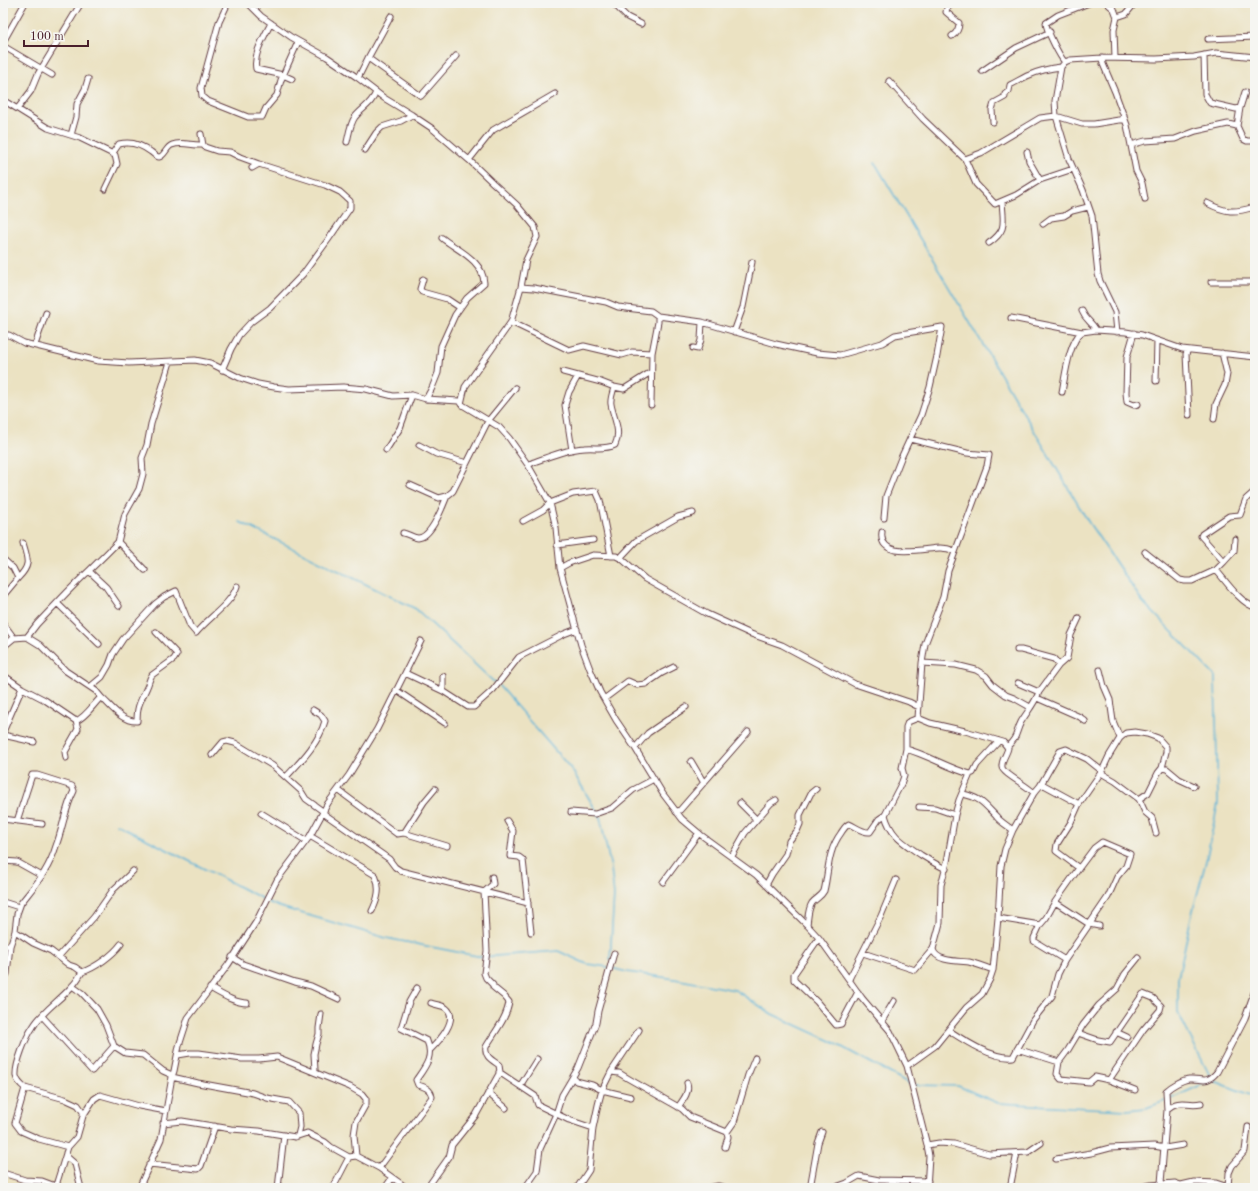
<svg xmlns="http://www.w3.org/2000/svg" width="1258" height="1191" font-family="'Old Standard TT',serif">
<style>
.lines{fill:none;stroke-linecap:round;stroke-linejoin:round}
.stream{stroke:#5bb3d8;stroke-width:1.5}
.minor-casing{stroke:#623c42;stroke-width:7}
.minor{stroke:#fff;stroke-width:5}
</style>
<rect width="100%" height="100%" fill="#f6f6f2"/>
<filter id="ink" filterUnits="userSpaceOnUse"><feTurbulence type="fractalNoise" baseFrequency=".025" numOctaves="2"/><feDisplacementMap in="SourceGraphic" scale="8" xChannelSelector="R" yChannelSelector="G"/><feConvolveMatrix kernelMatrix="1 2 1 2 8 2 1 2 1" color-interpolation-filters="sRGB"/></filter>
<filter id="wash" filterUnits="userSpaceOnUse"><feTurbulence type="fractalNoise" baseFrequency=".012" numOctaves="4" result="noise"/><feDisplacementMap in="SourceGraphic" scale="16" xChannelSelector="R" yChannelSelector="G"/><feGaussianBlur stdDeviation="0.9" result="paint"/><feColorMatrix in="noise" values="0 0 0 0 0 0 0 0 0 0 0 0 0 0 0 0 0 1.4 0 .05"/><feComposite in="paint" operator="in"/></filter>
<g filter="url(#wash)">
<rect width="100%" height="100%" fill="#ebe2c2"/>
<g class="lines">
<path class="stream" d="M875,163l214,360 53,78 73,75 3,127 -12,58 -15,57 -13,60v35l32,63
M240,522l176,87 80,75
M499,686l73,84 28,47 11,51 3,27 -4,65
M117,824l148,76
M268,902l12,5 106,31 96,19 76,-6 29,13 21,3
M611,968l16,4 42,6 66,12 37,24 57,26 81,44
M913,1085l45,1 40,17 129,7 19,-2 19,-7
M1168,1100l44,-20 43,17"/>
</g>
</g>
<g filter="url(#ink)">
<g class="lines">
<g class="minor-casing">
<path id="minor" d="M228,3l-9,19 -18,66 1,8 6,5 40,16h14l4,-9 11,-13 4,-15 17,-38
M248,3l13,13 30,21 36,20 31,21 26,20 28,17 21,14 36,31 24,23 24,22 18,22 2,10 -11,23 -5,27 -10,35 -46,65 -4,17
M613,3l14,14 14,7
M1107,3l7,6 3,8 -3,13 1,28
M1117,17l9,-3 9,-11
M271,23c-7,14 -18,31 -15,46l27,6 9,4
M952,36c5,-3 7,-7 7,-13l-13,-11 1,-4 6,-5
M1208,39l47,-2
M3,42l22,-39
M3,46l49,29
M1204,55l1,39 5,9 26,6 4,-1
M368,58l23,-42
M1102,58l1,6 12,28 12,33 9,46 6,12 3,16
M1065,62c-5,-4 -19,-33 -19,-39l12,-8 31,-12
M982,71l34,-23 34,-16
M358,78l10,-20 53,38 35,-40
M889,81l34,38 42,40 11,25 19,20 21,-9 24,-15 33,-11
M1245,92l-5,16 -3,18 6,13 4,2h8
M3,100l45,28 32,10 35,17 2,9 -12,25
M18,108l13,-17 7,-17 43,-71
M993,122l-1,-12 2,-7 11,-6v-3l4,-3 1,-6c6,-3 11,-6 17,-9 11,-5 23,-8 34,-9
M201,134l2,11 2,2 12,4 13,1 10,5 19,7
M71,135l5,-18 1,-13 8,-15 3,-10
M347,142c2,-8 3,-18 8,-25 7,-9 17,-13 21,-25
M1131,145l14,-4 30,-2 21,-8 32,-7 9,2
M365,150l11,-17 6,-6 19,-6 11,-6
M1027,152l2,9 11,19
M112,154l7,-10c12,-3 23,1 32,8 3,2 5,5 8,5 6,-1 7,-10 13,-12 10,-4 20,1 31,0
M965,159l16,-6 59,-35 16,-2 26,8h12l25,-4h3l2,-5
M469,160l24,-30 62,-36
M1207,203c19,10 27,10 48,4
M1043,224l8,-6 13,-2 8,-5 16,-4
M989,243c19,-13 14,-21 13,-42
M423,279l-3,10 2,3 25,7 12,8
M1211,282h44
M521,287l13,1 72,14 12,5 33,4 7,5v6l-6,31 -1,52
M1082,311c4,10 9,10 14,19
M658,316l44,6 74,22 41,9 23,2 42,-12 13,-8 47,-8 -5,29 -7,31 -9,28 -20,43 -15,38 -2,22
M1011,318l71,14 14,-2 30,2 16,3 40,14 73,8
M511,322l58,28 15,-4 38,9 10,-3 20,1
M734,332l9,-25 9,-45
M1117,332l-2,-20 -15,-31 -2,-7 -6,-58 -9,-26 -14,-31 -13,-43 -1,-15 6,-34 4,-5 5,-2 32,-2 54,1 38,-2 22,-4 39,4
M1134,333l-7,24 -1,36 1,9 7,3 4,-1
M3,335h6l15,8 74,18 31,2 66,-3 15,3 30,15 18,6 16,3 15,2 54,-2 23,2 27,7 19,-1 14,4 33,2 2,3 38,23 10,11 19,27 22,38 6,25 4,40 21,77 9,24 10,23 16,28 19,28 28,46 19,25 19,16 55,40 51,50 12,13 43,60 28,33 17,35 20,79 2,11 -2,32
M35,345l11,-32
M693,348l5,1 3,-9 1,-18
M1188,350l-2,4 3,61
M222,370l9,-21 8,-14 12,-13 19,-14 33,-34 25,-34 22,-32v-7l-10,-9 -15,-7 -66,-21 -7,4
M563,372l38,10 13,5 10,2 27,-17
M1156,381l1,-40
M1062,392c3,-15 7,-51 20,-60
M426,399l6,-11 6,-15 3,-27 14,-31 12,-17 17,-15c-1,-23 -27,-33 -42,-45
M1214,419l2,-15 9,-19 2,-11 -5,-21
M910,439l57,14 22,2 -2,11 -39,105 -5,26 -18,47 -3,19 -4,55 12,5 35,8 38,11 5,6c-1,6 -7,12 -6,19 0,6 26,19 32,26
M419,445l17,9 31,9
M386,450l14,-22 12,-33
M572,450l-7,-45 4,-13 9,-16
M528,465l6,-3c16,-6 34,-13 51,-14 11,-1 19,2 30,-3 7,-14 -2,-28 -4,-41 -1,-5 2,-12 3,-17
M410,485l29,13 8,-2 6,-5 35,-70 27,-33
M523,521l20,-11 7,-7 23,-9 23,-3 4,9 11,56
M882,532c-4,29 43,16 58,16 6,0 10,1 15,3
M403,533c5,1 11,5 15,5 13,0 25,-32 29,-42
M118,542l7,-28 14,-25 4,-15 -1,-16 5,-13 4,-21 19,-62
M557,545l36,-5
M1145,552l35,28 5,1h7l24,-11 8,-8 -23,-26 1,-2 27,-18 11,-1 6,-16 9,-8
M620,558l16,-17 42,-24 15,-4
M3,559l10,9 5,10 -15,18
M1224,562l10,-11 1,-12
M560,568l9,-5 24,-8 23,1 6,3 23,20 62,35 44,20 31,11 73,39 54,18 10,5
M1216,570c9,10 25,34 39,37
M89,571l17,16 13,19
M18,578c13,-13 10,-18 5,-35
M57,603c19,-21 41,-40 61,-61l27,28
M3,623l11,15 -11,9
M27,637l10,-13 20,-21 42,41
M14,638l13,-1 13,8 26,26 30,20 5,6c-8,8 -15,20 -25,24
M1017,650h4l33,9 5,6 -20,27
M922,663l34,2 20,5 10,6 7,9 13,10 8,3 16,9
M1059,665l8,-7 4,-23 8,-17
M1100,670l4,16 6,14 3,21 7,17
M405,673l38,18
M3,675l19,13 23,12 31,21 2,8 -13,23 1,6
M443,676v15l25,16h6l19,-17 26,-33 45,-23 13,-5
M90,687l12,-10 7,-12 4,-11 10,-15 32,-35 9,-7 12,-6 14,35 6,7c12,-15 36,-30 41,-47
M396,690l49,33
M101,697c10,9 21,25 36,24 0,-17 4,-20 10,-34 2,-4 2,-8 5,-12l22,-16 3,-5 -21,-22
M1037,698l43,19 5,4
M604,699l24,-18 9,4 9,-1 16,-11 12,-6
M3,732l19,-44
M3,735l31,7
M1007,747c11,-10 8,-13 14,-25 6,-10 14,-19 18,-30l-21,-9
M635,748l13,-15 38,-26
M906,749c22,6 42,19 64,25l3,-1 4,-8 22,-24
M212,755l11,-13 4,-1 8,2 38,23 28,25 5,8 18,13
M691,761l13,22
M1162,768l5,1 12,10 15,7
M1101,773l14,8 24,18 6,13 7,6 4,15
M970,774l-11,26 -4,15 -8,47 -6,23 -1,38 -7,26c2,13 26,12 36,13 8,2 16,5 24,8
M286,777c15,-16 33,-34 39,-56l-4,-6 -8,-5
M1040,786l20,-35 6,-2 21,10 15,12
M338,790l59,44 7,-1 43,13
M963,794c18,4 21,10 33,22 4,6 12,10 17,14
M740,803l16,16
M919,807l16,1 20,7
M1255,808l-1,13 1,1
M571,812l24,2 17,-6 21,-18 21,-11
M676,812l4,-2 68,-78
M261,813l44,27
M323,813l66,46 6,8 6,4 127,32
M885,815c6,22 19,28 36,40 8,5 16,10 25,14
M3,819l39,5
M17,821l15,-46h5l35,11 2,5c-9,17 -11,37 -18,55 -7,24 -20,38 -35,57l-4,11 -2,17 18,12 18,8 18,14 6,2 7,5c-3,5 -5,9 -9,13 -12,15 -30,25 -40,42 -7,10 -18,37 -17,49 1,5 5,9 9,12l40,11 13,6 5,7v4l-6,21 -9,10 -11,35 1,5 3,1
M507,821l6,10 -3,25 9,1 4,3 8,72
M404,833l20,-31 11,-13
M310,836l65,39c6,13 3,24 -3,36
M732,856l13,-23 26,-30 5,-3
M3,861l14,1 25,14
M663,882l36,-49
M766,885l6,-11 14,-20 3,-13 8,-10 3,-7v-9l11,-22 5,-4
M3,902l16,5
M1055,902l34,22 10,2
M998,918l42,7 6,-7 9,-16 24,-34 -23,-17 1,-7 14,-22 8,-18
M807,925c1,-7 1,-16 5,-22 4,-5 9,-6 12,-12 5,-20 3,-39 17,-58 2,-3 4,-7 8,-9 7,3 14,9 21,8l9,-13 6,-4 17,-33 2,-6 -2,-8 4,-19v-22l2,-5 10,-4
M819,938l-25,36v6l23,22 19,23 5,-1 17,-32
M3,944l7,2 5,-15
M863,953l52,17 18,-21
M59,956l35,-39 19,-27 20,-19
M232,957l11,7 52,18 16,4 28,13
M1065,960l43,-63 9,-20 9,-11 4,-12 -28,-12 -8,6 -15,20
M82,972c13,-4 31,-17 39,-28
M849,979l32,-63 15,-36
M3,980l4,-6 3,-28
M72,986l10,7 15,16 9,16 8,21 11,7 18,2 20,16 9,4
M210,988c11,6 25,15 37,15
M42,1016l50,55 22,-25
M882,1021l12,-20
M948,1030c17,11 44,29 65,27l20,-37 19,-24 6,-22 7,-14 -31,-19v-3l6,-13
M1116,1032l11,5
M431,1049c7,-7 29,-30 15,-41 -4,-3 -10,-3 -15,-5
M1017,1049l42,13 9,-12 15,-25 16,-20 18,-16 8,-15 13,-16
M178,1055l12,-2h9l43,6h17l18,-2 73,30 12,7 4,5v5l-10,18 -2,13 2,21
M1059,1062l-2,12 4,5 28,3 6,-5 14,3 34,-50 17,-20 1,-4 -8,-8 -10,-4 -33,48 -12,-2 -20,-7
M907,1066l28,-20 31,-38 16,-14 8,-15 3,-9 5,-52 3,-52 4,-17 8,-19 21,-37 6,-7 4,-1 35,19 23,-33 7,-15 11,-18 6,-5 9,-1 12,2 11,4 8,9v5l-4,16 -4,5 -10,20 -9,6
M314,1072l1,-2 -1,-16 2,-10 3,-10v-6l2,-14
M499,1072l36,24 3,9 31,15 24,8
M611,1072l28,-42
M172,1077l26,6 55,10 14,5 22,4 10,11 1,14 -2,8
M573,1077l3,4 16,4 10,5 29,7
M1109,1080l26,10
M520,1086l17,-27
M25,1088l-10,35 6,8 18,8 29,8
M488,1093l18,15
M678,1107c5,-7 12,-15 9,-24
M1167,1109c13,-11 20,-3 34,-6
M83,1116l11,-17 6,-4 39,11 27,5
M163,1123l19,-2 49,8 28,2 36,6 12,-4 18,9 6,5 18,10 7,-1 23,12 28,20
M727,1132l7,-10 14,-47 7,-17
M927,1145l12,-2 15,1 35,10 39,-2 13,-9
M66,1153l1,4 8,7 6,24
M1056,1159l35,-6 19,-5 44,-2 11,2 18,-3
M149,1164l49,5 3,-3 14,-40
M379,1168l53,-71c-1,-8 -7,-10 -14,-12l-2,-5c9,-13 18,-23 11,-39l-26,-13 8,-26 8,-14
M3,1173l22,7 17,1 16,6
M139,1188l22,-49 11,-62 2,-6 5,-25 9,-28 40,-53 28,-43 21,-42 33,-44 18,-33 21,-28 28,-46 44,-88
M278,1188l6,-53
M333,1188l16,-31
M385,1188l7,-10
M427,1188l22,-31 3,-12 24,-30 24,-43 -1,-7c-7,-5 -15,-9 -13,-18 8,-14 21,-29 23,-45l-5,-6 -11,-9v-2l-7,-7 -2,-5 3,-22 -3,-59 9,-8 -1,-7
M525,1188l12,-17 3,-22 16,-35 6,-19 16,-27 18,-45 2,-12 16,-58
M577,1188l12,-18 4,-42 5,-23 4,-15 9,-18 8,1 10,6 53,30 8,8 37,15 1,5 -3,10
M707,1188l11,-2 9,2
M810,1188l8,-45 4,-11
M833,1188l14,-5 12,-7 20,4 49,1
M1010,1188l7,-35
M1136,1188l15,-3 24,-2 6,2 13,-3 22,1 12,4
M1163,1188l-2,-5 6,-73 -1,-19c5,-5 16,-11 23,-12 14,-1 17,6 28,-7l28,-54 10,-28
M1228,1188l1,-15 3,-7 13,-15 3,-24"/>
</g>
<use href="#minor" class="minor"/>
</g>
</g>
<rect width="1258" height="1191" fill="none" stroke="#f6f6f2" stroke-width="16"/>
<path d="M24 40v6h64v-6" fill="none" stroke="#4a1f2b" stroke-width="2"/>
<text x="30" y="40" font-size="12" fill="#4a1f2b" stroke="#f6f6f2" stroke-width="3" paint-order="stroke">100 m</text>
</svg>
